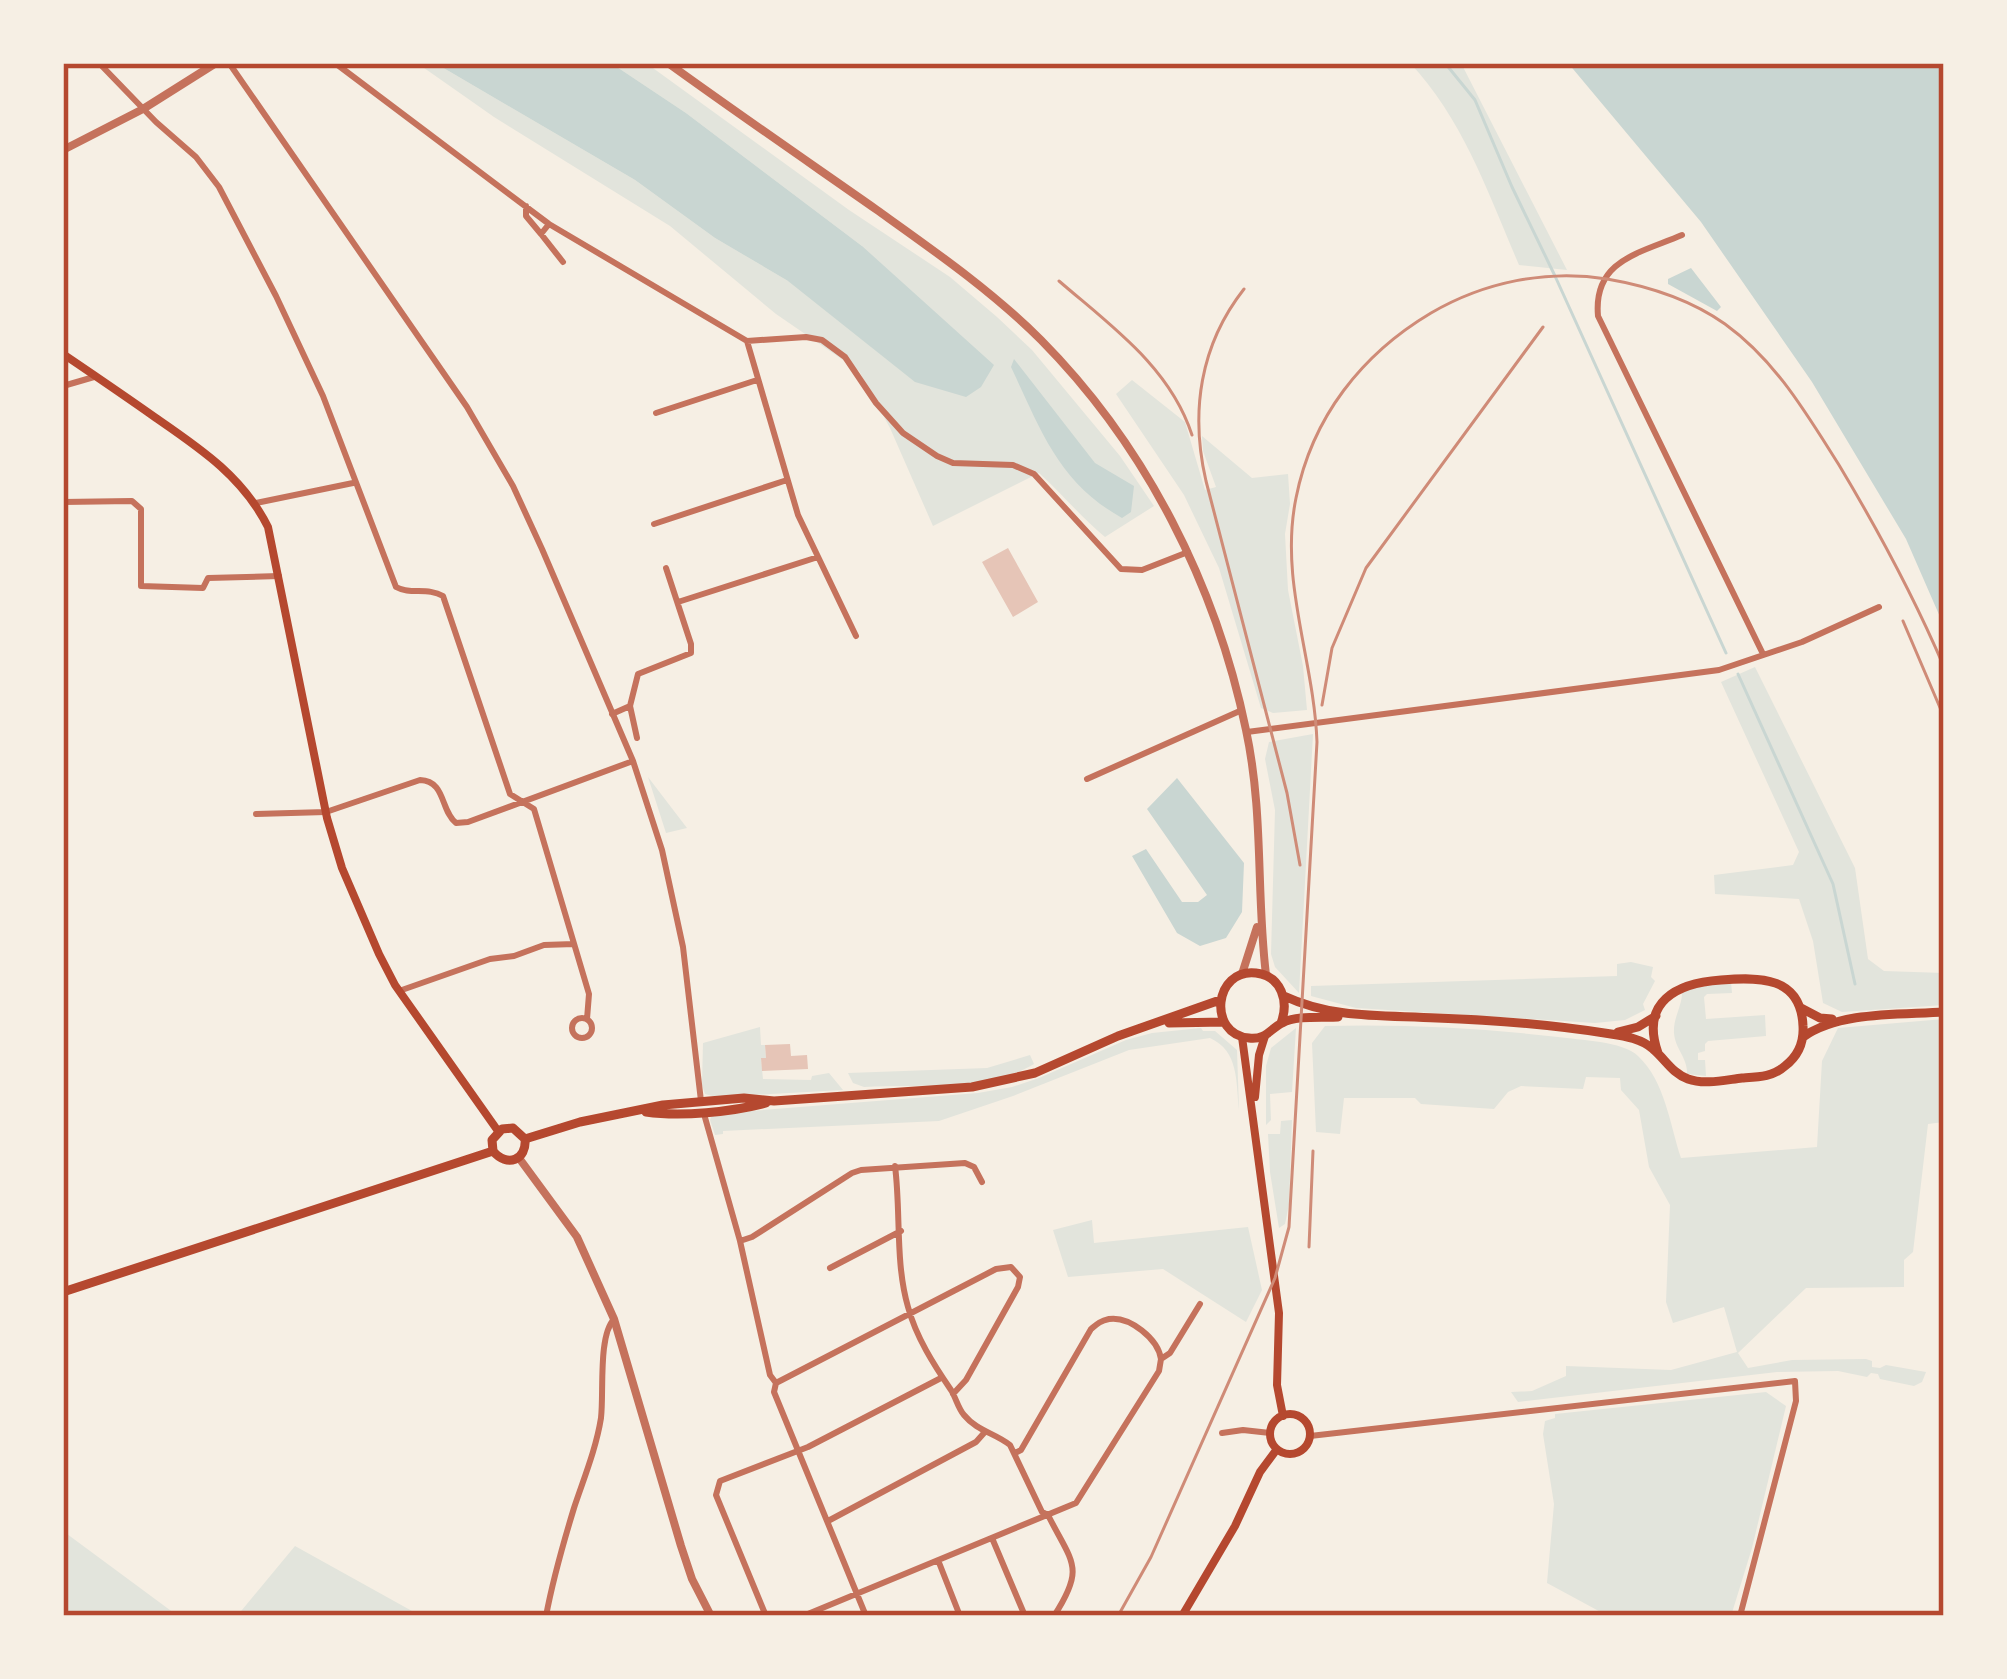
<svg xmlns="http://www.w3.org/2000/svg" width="2007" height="1679" font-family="'Exo 2',sans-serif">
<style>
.green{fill:#e2e4dc}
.water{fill:#c9d6d2}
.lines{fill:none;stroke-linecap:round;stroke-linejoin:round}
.stream{stroke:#c9d6d2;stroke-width:3}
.building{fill:#e6c5b7}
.minor{stroke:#c5725c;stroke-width:6}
.tertiary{stroke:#c5725c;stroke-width:8}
.secondary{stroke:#b5482f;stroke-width:8}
.primary{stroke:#b5482f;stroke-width:9}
.rail{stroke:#cf8b77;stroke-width:3}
.neatline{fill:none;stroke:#b5482f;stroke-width:4.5}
</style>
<rect width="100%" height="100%" fill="#f6efe4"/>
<path class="green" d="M417,63h18l200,117 80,58 73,43 74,-35 -176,-133 -75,-50h35l203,147 101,67 47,40 35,33 88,106 34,50 -49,31c-24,-20 -43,-43 -66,-64l-106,53 -43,-98 -31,-57 -83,-57 -106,-88 -176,-109z
M1410,63h51l106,207 -48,-5c-30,-70 -56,-146 -109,-202z
M1132,380l53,42 20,68 11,-3 -13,-36 -1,-15 50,42 36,-4 2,30 -5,30 3,56 15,76 4,44 -34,3 -12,-5 -42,-140 -35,-73 -68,-101z
M1755,667l100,201 13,91 16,12 60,2v32l-102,7 -19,-9 -10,-62 -14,-42 -84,-5 -1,-19 79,-10 6,-13 -78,-170z
M1313,734l-14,259 -24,-26 -4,-13 4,-144 -10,-51 4,-17z
M648,777l39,51 -21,5z
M1631,962l22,5 -2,10 4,4 -12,23 2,6 -20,10 -30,3 -239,-15 -45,-12v-10l306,-10v-12z
M1731,982l1,11 -25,1 -3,3 2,22 59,-4 1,21 -58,5 -3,3v7l-7,2v7h7l1,16 -19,-2c1,-16 -12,-25 -13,-41 -1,-16 9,-28 8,-43z
M1944,1019v103l-16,2 -15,128 -9,8v27l-98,1 -68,65 10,15 44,-8 74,-1 6,2v6l8,1 6,-3 40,7 -4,10 -8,4 -34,-7 -2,-5 -7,-1 -4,4 -29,-6 -61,1 -259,30 -7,-10 21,-1 34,-15v-10l105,4 66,-18 -13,-45 -51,16 -7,-21 4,-97 -21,-38 -10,-57 -18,-20 -1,-12 -34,-1 -3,12 -62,-3 -13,6 -14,17 -73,-5 -6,-6h-71l-4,36 -24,-2 -4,-89 13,-17c79,-2 155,2 233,11 21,3 65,4 80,19 27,25 32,69 43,102l136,-11 5,-86 16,-33z
M760,1027l1,18h4l1,13 -5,1 2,20 48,1 1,-4 17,-3 14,17 -127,7 -11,-3 -3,-9 1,-42z
M1201,1028l2,3h12l22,19 2,60c-3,-28 0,-59 -29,-72l-81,12 -116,46 -74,25 -216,10v3l-8,1 -5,-15 2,-6 266,-21 34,-6 27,-9 87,-38 26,-7z
M1296,1028l-4,64 -22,2 1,26 -5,5v-59l5,-18z
M1030,1055l4,9c-50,30 -115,19 -170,23l-11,-4 -5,-10 139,-5z
M1292,1120l-3,84 -4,20 -6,4 -9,-56 -2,-38h12l1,-13z
M1092,1220l2,23 154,-16 14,63 -16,32 -83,-53 -95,8 -15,-47z
M1766,1392l20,14 -34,142 -21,68h-123l-61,-33 7,-79 -11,-70 2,-13 10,-3v-4z
M63,1531l115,85h-115z
M295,1546l126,70h-184z"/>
<path class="water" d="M435,63h176l75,50 176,133 132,119 -13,22 -15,10 -51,-15 -127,-101 -73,-43 -80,-58z
M1568,63h376v563l-38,-87 -94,-157 -111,-160z
M1691,268l30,39 -4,4 -49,-27v-5z
M1014,359l81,104 39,23 -3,26 -9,6c-64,-36 -81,-88 -111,-151z
M1177,778l67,85 -2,49 -16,26 -26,8 -23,-13 -45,-77 14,-7 36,53h16l9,-7 -60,-86z"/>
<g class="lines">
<path class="stream" d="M1445,63l30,37 37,87 43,89 171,377
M1738,674l95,210 22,100"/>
</g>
<path class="building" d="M1008,548l30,54 -25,15 -31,-55z
M790,1044l1,12 16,-1 1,14 -46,2 -1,-13h5l-1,-13z"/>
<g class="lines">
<path class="minor" d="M99,63l57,59 40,35 23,30 57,109 47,100 73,191c14,8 32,0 47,9l67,198 24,15 55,185 -2,25
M229,63l238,344 46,79 29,63 91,212 29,89 21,97 18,154
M335,63l214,161 198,117 51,174 58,121
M526,206v10l15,18 8,-10
M541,234l22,28
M1682,235c-42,18 -89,25 -84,81l165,338
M747,341l59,-4 16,3 23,17 31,46 27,30 34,23 16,7 60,2 21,9 87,95 21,1 46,-18
M63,386l31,-9
M656,413l101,-33
M63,502l69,-1 9,8v77l62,2 5,-10 71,-2
M256,503l97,-20
M654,524l133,-44
M678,602l140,-45
M630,706l7,32
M612,714l18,-8 8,-32 53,-21v-9l-25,-76
M1247,732l472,-62 83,-28 77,-35
M1087,779l155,-69
M256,814l70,-2 94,-32c26,1 20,30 36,43l12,-1 165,-61
M399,991l91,-32 24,-3 30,-11 30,-1
M572 1028a10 10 0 1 1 20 0a10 10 0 1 1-20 0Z
M704,1114l36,127 30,134 6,8 -2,9 92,224
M895,1166c6,47 0,96 13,141 8,30 26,58 43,83 5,8 7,18 13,25 13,16 31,18 46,30l32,67 6,3c24,48 38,52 6,101
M740,1241l12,-4 100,-64 9,-3 104,-7 9,4 8,15
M830,1268l71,-37
M776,1383l220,-114 15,-2 9,10 -2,10 -52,93 -13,14
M1222,1433l21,-3 27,3
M1310,1436l485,-55 1,20 -56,215
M1015,1453l6,-3 70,-121c6,-5 9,-8 18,-10 21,-3 49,20 52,40
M828,1521l148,-79 8,-9
M992,1538l33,78
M938,1560l22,56
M546,1616c7,-37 17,-72 28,-108 10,-30 22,-59 27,-90 3,-26 -3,-82 13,-99
M766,1616l-50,-121 4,-14 88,-34 133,-69
M803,1616l273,-113 83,-132 2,-12 9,-6 30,-49"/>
<path class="tertiary" d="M668,63c69,50 139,98 209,147 56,40 115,81 164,130 105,106 175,245 205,390 18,84 10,162 20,245
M63,150l80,-41 73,-46
M1242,974l15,-47
M519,1158l58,79 37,82 67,227 11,33 19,37"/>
<path class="secondary" d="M63,354c31,21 62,42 93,64 45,31 87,59 112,109l59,291 15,50 37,86 16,31 103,146
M1242,1037l37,276 -2,72 6,31
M1255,1097l4,-42 6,-19
M1270 1434a20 20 0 1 1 40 0a20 20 0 1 1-40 0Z
M1182,1616l53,-90 25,-54 17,-23"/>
<path class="primary" d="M1284,996c49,23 100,19 153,22 57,2 117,7 174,16 14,2 31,5 42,15 13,11 19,24 35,30 16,6 37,1 54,-1 16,-1 31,-1 43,-12 13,-10 19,-24 18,-40 -2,-50 -44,-49 -82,-46 -45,3 -81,22 -63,73
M1801,1008l19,10 12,1
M1169,1023l55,-1
M1281,1023c8,-21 1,-47 -25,-50 -42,-5 -49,61 -7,65 17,2 21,-9 33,-15 14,-8 40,-5 56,-6
M1618,1032l20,-5 18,-11
M1803,1037c36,-26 98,-22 141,-25
M646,1112c35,5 86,0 120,-9
M525,1139l55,-17 83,-17 81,-7 30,3 198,-14 63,-14 83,-37 102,-36
M493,1151l-1,-11 10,-11 11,-1 12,11
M493,1151c14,17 34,9 32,-12
M63,1292l430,-141"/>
<path class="rail" d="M1059,281c52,45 111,86 133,154
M1244,289c-44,56 -54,123 -38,192l81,312 13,72
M1903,621l41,96
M1322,705l10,-57 34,-80 177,-241
M1309,1247l4,-96
M1118,1616l33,-59 124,-279 14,-51 28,-485c-3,-83 -38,-161 -21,-244 16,-81 66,-144 135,-185 53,-31 116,-44 176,-34 41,7 84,21 118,45 51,37 81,89 114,141 39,65 75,132 105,202"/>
</g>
<rect width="2007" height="1679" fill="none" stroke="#f6efe4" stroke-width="132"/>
<rect x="66" y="66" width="1875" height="1547" class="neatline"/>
</svg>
